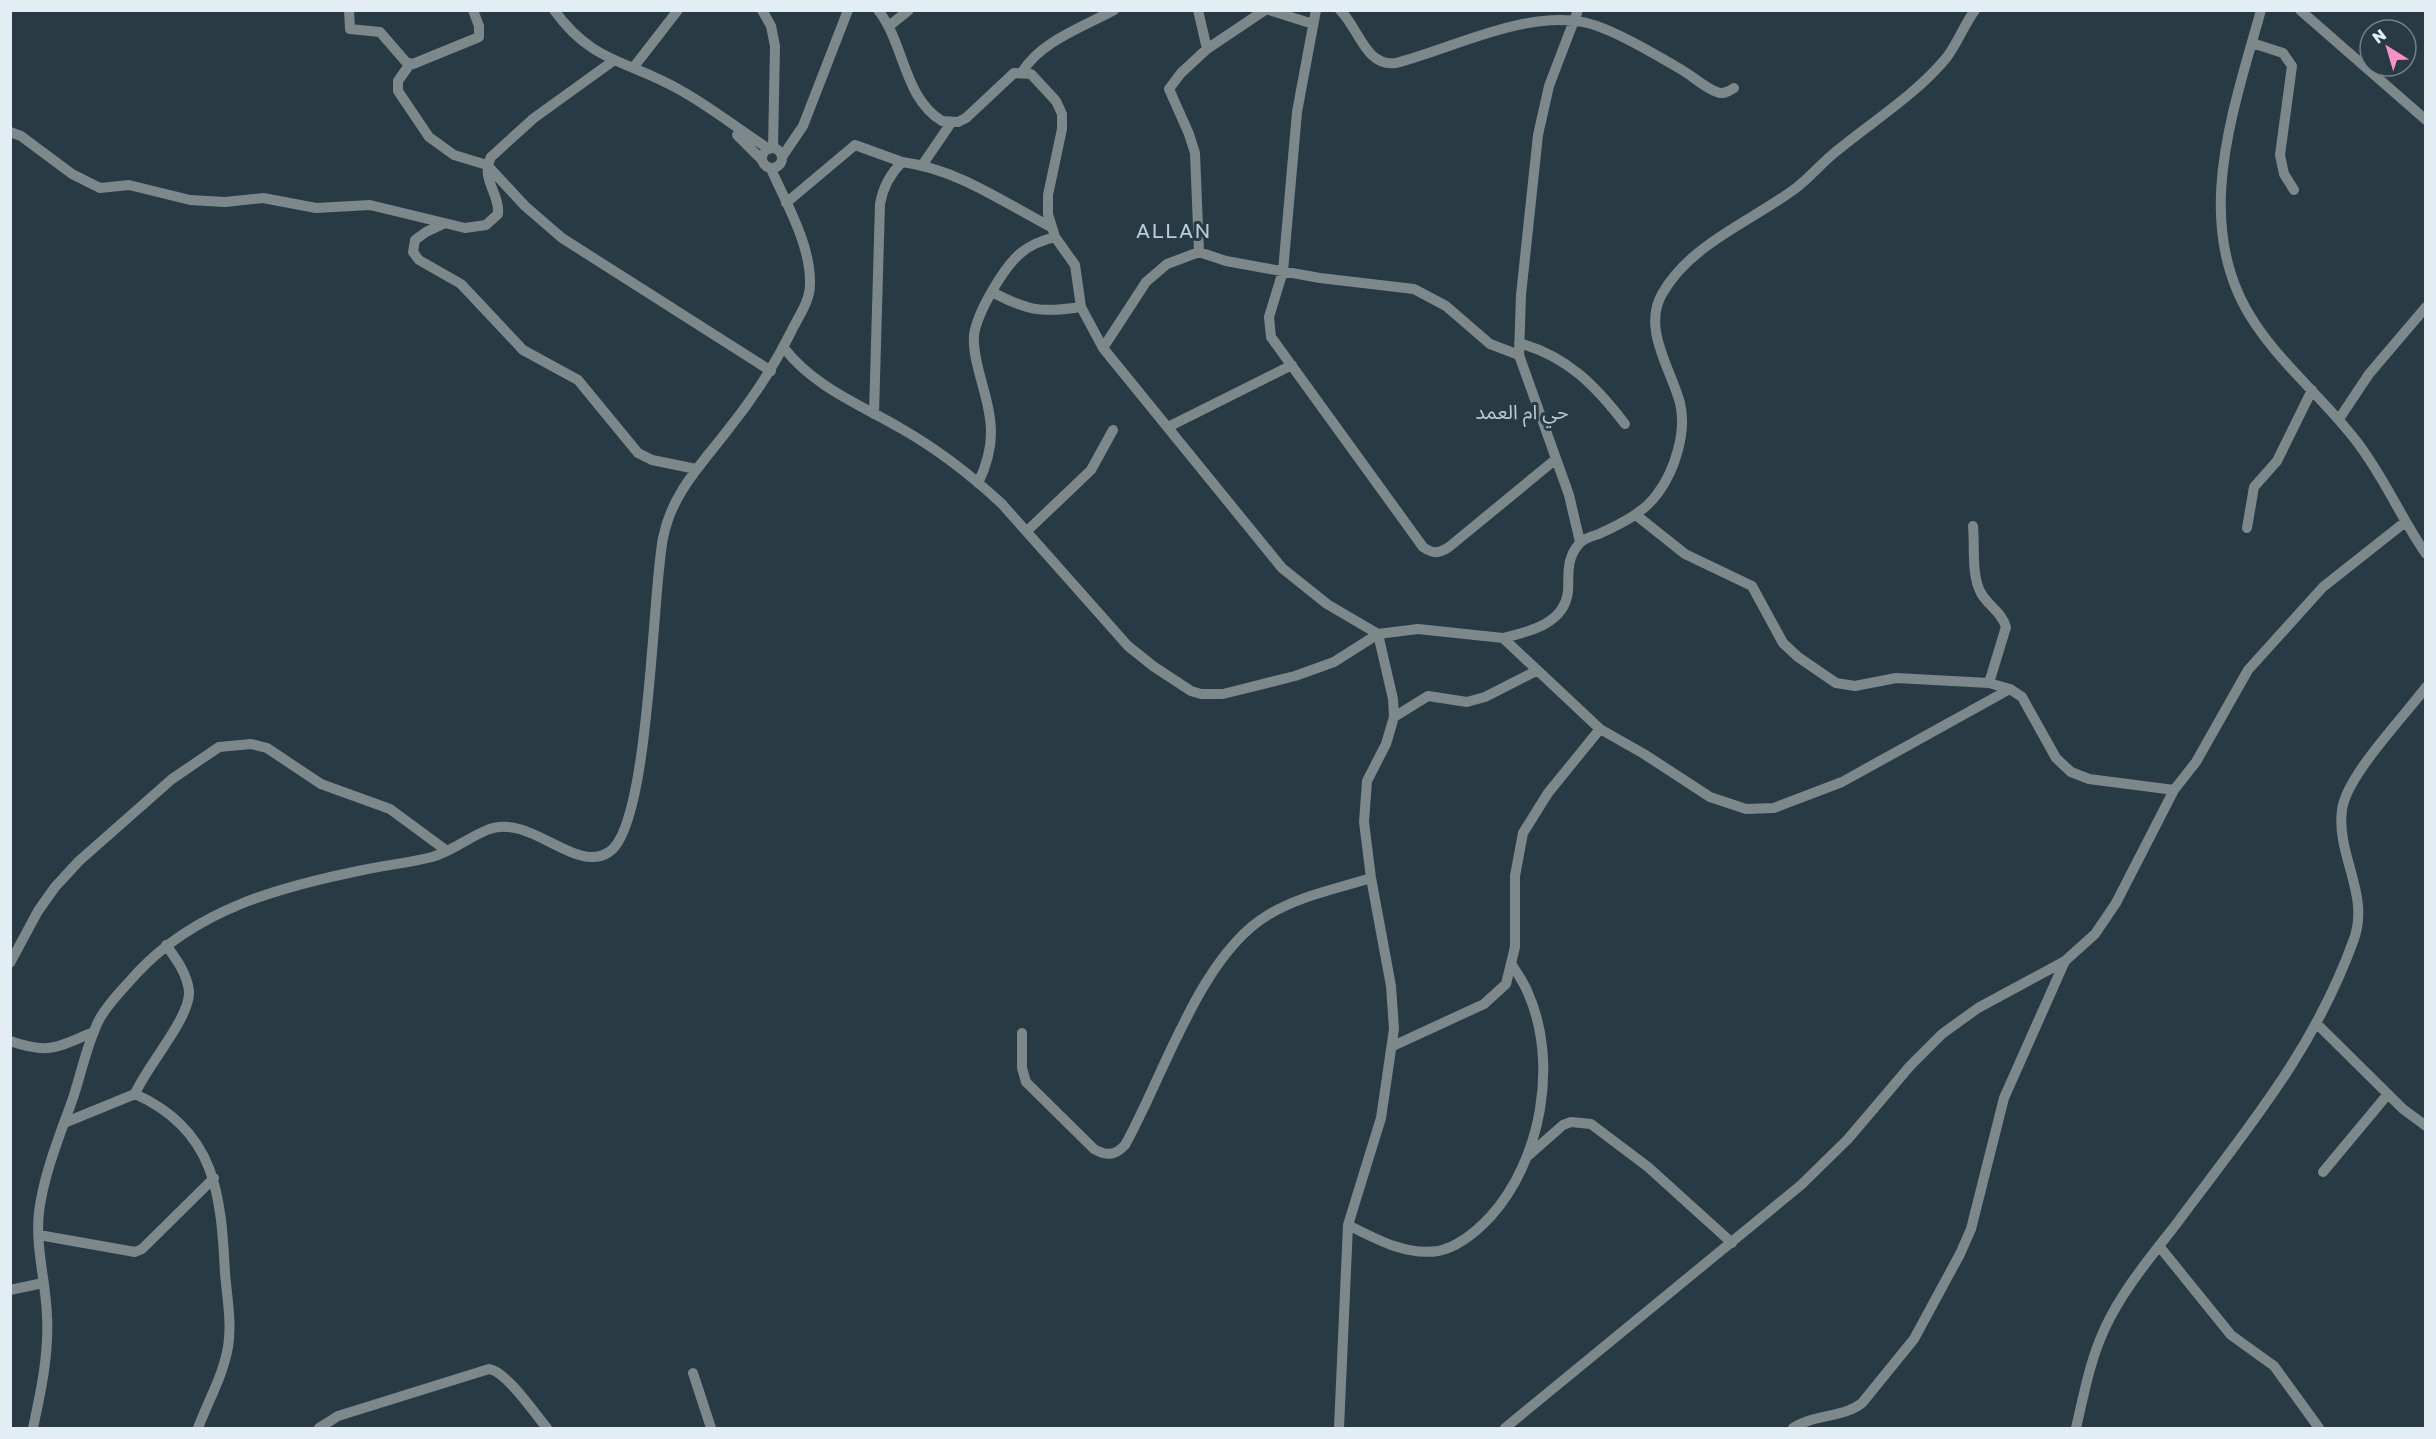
<svg xmlns="http://www.w3.org/2000/svg" width="2436" height="1439" font-family="'Golos Text','Noto Sans Arabic',sans-serif">
<style>
.lines{fill:none;stroke-linecap:round;stroke-linejoin:round}
.minor{stroke:#7d888a;stroke-width:10}
.labels{text-anchor:middle;stroke-width:6;stroke-linejoin:round;paint-order:stroke}
.neighbourhood-label{font-size:20px;fill:#b6ccd8;stroke:#283a44}
.quarter-label{font-size:21px;letter-spacing:1.5px;fill:#b6ccd8;stroke:#283a44}
</style>
<rect width="100%" height="100%" fill="#283a44"/>
<g class="lines">
<path class="minor" d="M349,10l1,19 30,3 26,30 7,2 66,-27v-11l-6,-16
M554,10c39,54 74,50 126,80 31,17 59,40 89,59
M762,10l9,16 4,20 -2,102
M878,10c27,34 25,87 64,111l16,1 8,-4 48,-45 17,1 25,27 6,13v15l-14,66v19l7,23 20,28 6,42 22,41 179,220 45,36 51,30 15,65 1,18 -8,27 -19,37 -3,41 7,56 20,108 3,43 -13,89 -33,107 -9,203
M1198,10l9,39 -26,24 -12,16 20,45 6,19 4,99
M1269,10l44,14
M1316,10l-19,102 -14,159 -14,46 2,20 152,210c10,7 15,7 26,0l107,-88
M1340,10c19,18 25,57 56,53 58,-15 131,-54 191,-40 26,6 71,33 95,47 12,7 23,18 35,22 6,3 12,-1 17,-4
M1578,10l-29,76 -11,49 -17,160 -2,60 50,140 11,47
M2261,10c-28,102 -72,218 -5,315 29,43 70,76 101,117 27,35 44,76 69,112
M2300,10l126,110
M889,26l20,-16
M2252,43l31,10 9,13 -12,89 4,19 10,16
M1207,49l58,-39
M410,64l-12,17v10l31,46 25,18 33,10 38,41 37,32 209,133
M633,68l45,-58
M1022,72c19,-31 61,-45 92,-62
M10,132l11,4 51,38 28,14 29,-3 61,15 35,2 38,-4 53,10 54,-3 95,23 21,-3 12,-11c2,-21 -18,-35 -7,-57l43,-39 79,-57
M737,135l25,25
M762 158a10 10 0 1 1 20 0a10 10 0 1 1-20 0Z
M782,157l21,-31 45,-116
M923,164l28,-41
M786,203l69,-58 47,17
M443,224l-17,8 -11,8 -2,12 6,8 42,24 62,66 55,30 60,73 14,7 44,9
M992,292c36,19 49,21 89,15
M1519,343c48,13 77,43 106,81
M784,348c30,39 77,57 118,81 35,20 70,47 100,75l126,142 25,20 38,25 10,3h22l72,-18 39,-14 44,-28 40,-5 85,9 97,91 44,25 66,43 36,12 28,-1 68,-26 168,-93
M1103,348l43,-66 21,-18 32,-12 27,9 94,17 94,11 32,17 44,38 29,11
M874,414l6,-210c3,-17 10,-30 22,-42 55,7 101,40 149,65
M2339,419l30,-45 57,-67
M1168,427l124,-62
M978,483c21,-43 13,-67 1,-111 -3,-12 -6,-24 -5,-37 3,-22 30,-69 48,-83 10,-8 21,-12 33,-15
M1636,515l49,39 67,32 31,57 15,14 38,26 19,3 41,-8 93,5 21,6 12,8 34,61 15,14 18,7 85,11
M1973,526c2,20 -2,49 8,67 7,13 21,19 25,34l-17,56
M2247,528l7,-41 23,-26 35,-71
M1027,531l64,-61 22,-40
M1503,638c25,-6 62,-14 65,-47 1,-18 -2,-32 11,-47 4,-5 13,-8 20,-10 21,-10 45,-21 59,-41 17,-23 29,-62 22,-90 -9,-34 -38,-74 -18,-109 28,-50 90,-73 134,-106 13,-10 24,-23 37,-34 37,-31 83,-59 114,-97 11,-15 17,-32 28,-47
M1394,717l34,-21 39,6 18,-5 51,-26
M10,963l28,-52 17,-24 24,-26 93,-82 47,-32 32,-3 16,4 54,36 69,25 57,42
M2317,1024l86,85 23,17
M1022,1033v35l4,14 68,67c12,7 21,7 31,-4 38,-67 75,-190 143,-230 31,-19 68,-26 103,-37
M10,1041c41,14 46,6 84,-9
M1393,1046l91,-42 22,-20 9,-37v-71l8,-43 25,-40 52,-64
M135,1094c11,-27 56,-77 54,-103 -2,-18 -13,-32 -23,-46
M64,1123l71,-29c81,36 86,101 90,179 2,24 7,51 3,74 -5,29 -20,54 -30,81
M1529,1155l34,-30 8,-3 20,2 57,43 84,76
M2323,1172l65,-78
M1348,1225c28,14 58,31 90,26 21,-4 39,-20 53,-35 50,-56 68,-153 37,-223 -4,-10 -10,-19 -16,-28
M39,1235l96,17 7,-3 72,-71
M2159,1246l72,89 43,31 45,62
M10,1290l33,-7
M693,1373l18,55
M33,1428c8,-37 16,-74 14,-112 -1,-34 -12,-69 -8,-104 5,-40 22,-79 35,-117 8,-25 13,-51 25,-75 9,-17 25,-32 38,-47 60,-64 142,-86 226,-103 23,-5 46,-7 69,-13 20,-6 36,-19 55,-27 43,-18 88,45 122,22 41,-26 43,-259 54,-314 9,-46 40,-75 67,-111 24,-30 44,-61 61,-95 7,-15 19,-30 19,-48 1,-39 -24,-81 -39,-115
M319,1428l19,-12 151,-47c17,2 46,45 58,59
M1505,1428l296,-243 47,-46 62,-73 32,-32 36,-26 87,-47 30,-27 21,-31 58,-113 22,-28 52,-92 75,-83 81,-64
M1793,1428c21,-14 50,-10 69,-25l52,-64 46,-85 11,-25 33,-131 61,-137
M2076,1428c8,-34 14,-68 29,-100 18,-39 46,-71 72,-105 69,-93 137,-172 177,-284 16,-45 -18,-84 -12,-129 4,-34 62,-93 84,-123"/>
</g>
<g class="labels">
<g class="neighbourhood-label">
<text x="1522" y="419">حي ام العمد</text>
</g>
<g class="quarter-label">
<text x="1174" y="238">ALLAN</text>
</g>
</g>
<rect width="2436" height="1439" fill="none" stroke="#e2edf4" stroke-width="24"/>
<g transform="translate(2388 48) rotate(323)"><circle r="28" fill="#283a44" stroke="#72828a" stroke-width="1.5"/>
<path d="M0-4.5L10 22L0 15L-10 22Z" fill="#f990ca"/>
<text y="-9" font-size="16" font-weight="bold" text-anchor="middle" fill="#e2edf4">N</text>
</g>
</svg>
